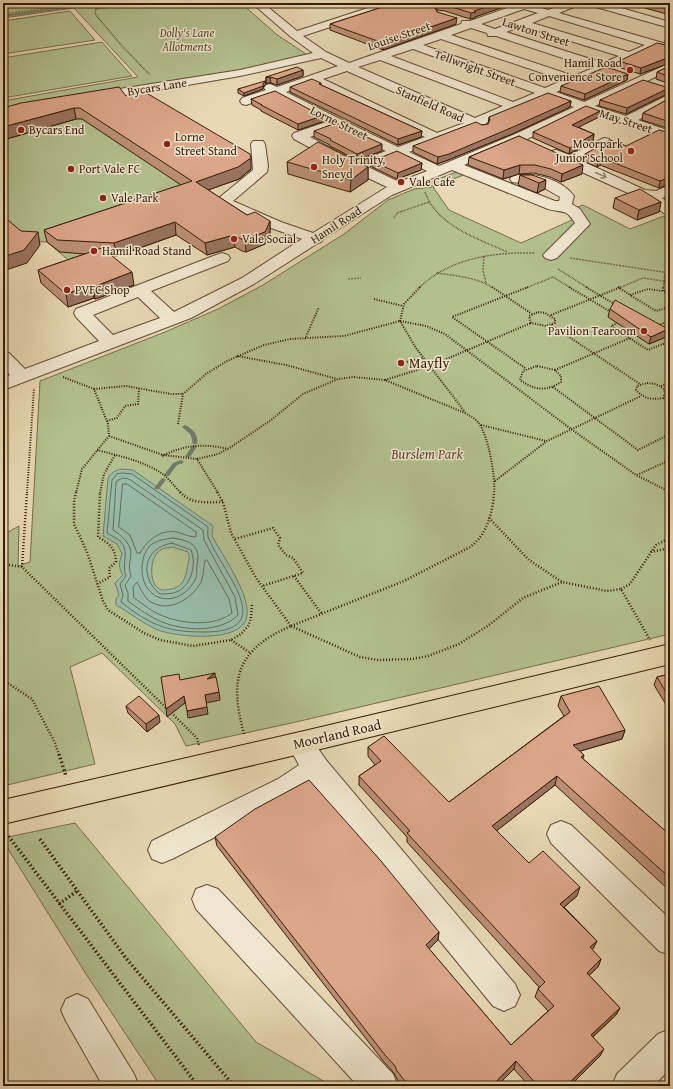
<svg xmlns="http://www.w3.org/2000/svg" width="673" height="1089" font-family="'Gentium Book Plus',serif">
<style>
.green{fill:#b3bf8f;stroke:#756d4a}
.water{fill:#98bba8;stroke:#717b67;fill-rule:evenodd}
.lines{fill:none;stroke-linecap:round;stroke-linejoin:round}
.shore{stroke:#686b56;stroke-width:1}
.stream{fill:#717b67;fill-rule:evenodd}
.minor-casing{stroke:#634a31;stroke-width:2}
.major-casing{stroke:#371b05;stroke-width:2}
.path-far3{stroke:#371b05;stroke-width:1.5;stroke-dasharray:0.5 1;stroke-linecap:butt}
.path-far2{stroke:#371b05;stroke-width:2;stroke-dasharray:1 1.5;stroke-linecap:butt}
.path-far1{stroke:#371b05;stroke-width:2.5;stroke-dasharray:1 2;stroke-linecap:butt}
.path{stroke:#371b05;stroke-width:3.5;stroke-dasharray:1.5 2.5;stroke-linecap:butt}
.minor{fill:#f0e6cf;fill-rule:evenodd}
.major{fill:#e8d8b5;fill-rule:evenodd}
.wall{fill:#bc8f76;stroke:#371b05}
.shaded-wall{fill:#997460;stroke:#371b05}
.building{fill:#dba689;stroke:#371b05}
.oneway{stroke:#9d8b74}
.poi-dot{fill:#8f2418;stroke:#f0e6cf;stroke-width:1.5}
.labels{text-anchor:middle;stroke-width:3;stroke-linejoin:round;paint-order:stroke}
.far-street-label{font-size:12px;fill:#371b05;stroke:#f0e6cf}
.far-park-label{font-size:12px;font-style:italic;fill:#5c4c2e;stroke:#f0e6cf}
.far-poi-label{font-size:12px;fill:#371b05;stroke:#f0e6cf;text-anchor:start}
.poi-label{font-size:14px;fill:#371b05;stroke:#f0e6cf;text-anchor:start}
.park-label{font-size:14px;font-style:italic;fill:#5c4c2e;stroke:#f0e6cf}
.street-label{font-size:14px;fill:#371b05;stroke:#f0e6cf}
</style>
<rect width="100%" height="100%" fill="#e8d8b5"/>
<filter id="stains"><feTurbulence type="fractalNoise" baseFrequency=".005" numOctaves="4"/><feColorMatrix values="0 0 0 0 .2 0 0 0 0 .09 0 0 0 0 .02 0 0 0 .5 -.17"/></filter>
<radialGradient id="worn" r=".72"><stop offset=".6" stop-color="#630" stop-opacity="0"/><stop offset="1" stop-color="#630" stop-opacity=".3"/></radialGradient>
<path class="green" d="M3,3h238l35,31 36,24 -191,36 23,8 112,67 -14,5 4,3 -16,5 -5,-3 -34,12 39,25 -126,44 30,25 -39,14 -16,-30 -32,-27 -26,-1 -18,21v-161l135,-24 -64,-69 -71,10z
M70,11l25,29 -92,14v-33z
M102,42l30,34 -129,22v-40z
M459,171l7,3 -33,13 16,23 72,33 51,-23 -6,-8 17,-7 47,24 34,-13 6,4v414l-374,88 -110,24 -11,-22 -73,-71 -32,14 25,97 -92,22v-251l16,-9 -1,40 12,-4 10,-181 125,-49 53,-23 45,-24 81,-51 44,-34 26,-11 18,-2 -1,-3 2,-3z
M75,823l181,219 76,44h-172l-74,-112 -83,-133v-3z"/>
<path class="water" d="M122,469l11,1 80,56 -1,10c11,20 38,58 35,80 -4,28 -71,21 -89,14 -14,-6 -28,-17 -42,-25v-6l3,-4 -4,-12 8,-8c-5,-7 -4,-13 -1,-21l-5,-10 -14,-8 5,-57c2,-6 8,-9 14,-10zM173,547l15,5c2,5 1,6 0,12 -3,18 -6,26 -27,26 -3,-2 -6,-4 -7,-7 -4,-8 -3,-24 4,-31 3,-4 10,-4 15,-5z"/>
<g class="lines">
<path class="shore" d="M123,473l9,1 76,53c0,4 -1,9 1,12 13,33 73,94 -7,93 -36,0 -53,-8 -81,-30l2,-7 -3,-11 6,-8c-5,-12 4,-24 -5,-34 -3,-4 -10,-6 -14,-9l5,-53 5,-6z
M123,478l6,1 74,51 1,10 31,57 3,18c-18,18 -53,16 -76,7 -12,-5 -23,-13 -34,-21v-8l-3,-8 6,-9c-3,-10 -1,-12 0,-22 0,-11 -10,-19 -18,-24l3,-48z
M123,484h4l69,48v5c-7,0 -12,-3 -19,-5 -16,-3 -30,8 -37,21h-3l-7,-18 -11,-8z
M173,538c18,3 28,7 24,27 -1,5 1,10 -2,15 -9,18 -33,27 -47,9 -9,-11 -8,-36 4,-45 6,-4 14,-5 21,-6z
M172,543l19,7c6,15 0,39 -18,43 -4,1 -9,1 -13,1 -21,-17 -17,-46 12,-51z
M207,560l22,39 3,14c-18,14 -49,11 -69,3 -11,-4 -20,-12 -29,-18l-1,-11 4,-5c4,7 7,16 14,20 18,11 41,-3 50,-20 3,-6 2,-14 4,-21z"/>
<path class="stream" d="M109,3h13l-44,4 -75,10v-2l75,-10z
M185,425c8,4 14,10 12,19h-4c-3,-13 -1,-8 -11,-17z
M194,445l3,2 -1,1 -6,9h-4l-1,-1 1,-1 6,-9z
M181,460l3,2 -1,1 -6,2 -8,11h-4l-1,-1 9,-12z
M163,478l2,1 1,1 -1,1 -6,8h-4l-1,-1 1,-1 6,-8z"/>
<g class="minor-casing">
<path id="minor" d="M252,3h11l34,28 86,-28h15l-1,2 -94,31 23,16 23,11 112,-39 1,-3h8l43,-15 -3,-3h25l-2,2 15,5 18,-7h14l-1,2 -20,8 111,32v7l-14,-4 -43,20 1,1 -2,2h-8l-48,21 28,10 86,-39v7l-75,36 31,10 44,-22v9l-32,17 32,11v8l-85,-28 -62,30 -59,24 91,36h4l1,-4 -21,-12 -27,-3 -2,-3 2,-3c19,-5 50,3 62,20l-2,8 8,5 10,15 -33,34 -6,2 -6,-2 -2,-3 32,-32c-9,-15 -13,-10 -27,-14l-96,-39 -60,25 -69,44 -2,3 -3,1 -64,41 -63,34 -188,72v-12l7,-3 -7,-8v-15l6,1 16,16 74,-28 -23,-24 -2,-4 2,-4 140,-54 6,-2 6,2 2,3 -2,3 -77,30 23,21 68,-34 60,-39 -31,-11 -51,-22 -2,-3 2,-6 33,-27 -2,-26 2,-3h10l2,3 3,22 -1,6 -34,29 48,21 32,11 74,-46 -36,-17 -57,-31 -2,-3 2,-3 32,-11 -51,-27 -29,10 -4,-1 -2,-3 2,-3 24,-8 -2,-2 2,-3 4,-1 7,3 61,-21 -17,-8 -81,18 -146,25 -4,-1 -2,-3 2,-3 4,-1 146,-23 73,-17 -22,-16zM524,9l14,4 -43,16 -14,-5zM549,16l96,29 -16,7 -97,-29zM522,26l97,30 -16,7 -97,-31zM471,28l16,5 1,3h8l97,32 -19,8 -123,-41zM441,39l122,41 -18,8 -122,-43zM413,49l122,44 -22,9 -122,-46zM380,60l123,46 -28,12 -117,-51zM347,71l117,52 -27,10 -114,-54zM312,83l113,54 -27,10 -56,-27 -56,-28zM546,97l28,10 -61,28 -74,31 -30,-14 66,-25 7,3 5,-1 1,-3 -2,-3zM336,128l50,23 -29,11 -47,-25zM397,156l30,15 -28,11 -31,-15zM138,297l22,21 -47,17 -20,-20z
M588,3h16l66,19v6l-81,-23z
M604,138l5,1 2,3 -2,3 -29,15 65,30 11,1 14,-6v10l-8,3 8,6v11l-5,-1 -17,-12 -84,-38 -13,-7 -2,-3 2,-3 5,-1 14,5z
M300,732l9,3 17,25 189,224 5,11 -5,11 -11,5 -11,-5 -180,-221 -15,10 -126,64 -10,4 -10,-4 -4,-9 4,-9 126,-62 21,-14 -12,-22 4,-8z
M561,821l10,4 99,94v36l-11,-4 -108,-108 -4,-9 4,-9z
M207,885l11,4 175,185 5,12h-40l-162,-177 -4,-10 4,-10z
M77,994l11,5 46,75 5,12h-36l-37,-65 -5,-11 5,-11z
M670,1029v40l-17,17h-41l5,-12 41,-40z"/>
</g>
<g class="major-casing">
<path id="major" d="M670,644v20l-370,90 -297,70v-24l297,-68z"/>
</g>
<path class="path-far3" d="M91,3l5,6 43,-6
M96,9l-1,5 27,32 28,29
M3,14l85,-11
M425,192c12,34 52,46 82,60
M394,218l3,-5 32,-11
M484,256l-1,15 3,12
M570,258l100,15
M558,269l30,19
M437,273c19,3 40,4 56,15
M348,279l13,-1
M618,287l1,1
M419,288c30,-30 75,-36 116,-35
M526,288l27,-11 18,11
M619,288l24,-10 27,4
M663,288l2,-15"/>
<path class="path-far2" d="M420,287l-16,17 -4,17 16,27 49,64
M492,287l40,27
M569,287l42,25
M586,287l30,18
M618,287l12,8
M663,291v-4
M670,292l-22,-3 -18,6 26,16 14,-4
M374,299l29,7
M538,312l7,1 10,6v4l-9,3 -15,-3 -2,-7z
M551,315l70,-28
M620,322l-9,4 37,24 22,-9
M551,325l89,59
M658,325l12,-4
M305,339l14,-32
M663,344l7,4
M237,356l49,9 51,14
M402,363l21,-5
M537,366l18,4 6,6v6c-15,10 -27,8 -41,-2l3,-9z
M525,368l-73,-51 76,-30
M555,370l75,-32
M63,377l31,12 14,35 1,12 -27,33 -6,24
M385,380l45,-14 101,-43
M647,383l9,1 8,5 1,4 -2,5c-11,2 -19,1 -27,-8l1,-4z
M661,386l9,-4
M553,387l85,63 32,-16
M94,389l32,-3 45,8h12
M663,398l7,5
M107,421l10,-3 8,-12 13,-2 1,-16
M178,424l5,-30 23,-20 21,-13 37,-16 26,-6 54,-3 56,-15 26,5 19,8 126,95 65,46 34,17
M481,425l65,16
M109,436l54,19 34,4
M97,450c22,6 48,11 67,25 6,5 11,12 17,18
M162,456c22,-11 42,-13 66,-7
M637,475l33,-15
M495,481l52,-40 94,-45
M27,493l7,-105
M100,493l4,-19 11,-19
M218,493l-21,-34 21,-5 13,-7 40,-27 32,-26 35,-15 15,-2 32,3 80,33c5,3 9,5 13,9 10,12 18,56 16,71"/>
<path class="path-far1" d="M76,492l-2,10v22l13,28 16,49 5,9 36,23 16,7 33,6 38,-6 10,-6 7,-8 3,-7 1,-16
M180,492c12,13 27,10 43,10
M217,492l6,10 8,31 25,45 35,48
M489,518l40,42 33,22 45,9 14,-2 29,51
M235,539l38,-11 7,10 -2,7 8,10 7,3 10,15 -41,13
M651,552l19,-4
M3,564l19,3 175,171 2,7
M22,567l5,-75
M294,576l27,37
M97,584l13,-7 -1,-9 7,-6c0,-13 -7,-19 -18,-25l2,-45
M621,589l9,-5 26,-39 14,-7
M291,626l69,31 18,3 34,-1 16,-3 31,-12 30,-19 34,-27 39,-16
M291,626l113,-45 66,-34c17,-12 23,-35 24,-55
M231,640l18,12
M3,680l29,19 23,44 4,12
M244,734c-15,-55 -8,-84 47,-108"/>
<path class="path" d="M59,754l7,22
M6,833l192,253
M40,839l85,118 109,129
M59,904l18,-13"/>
<use href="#minor" class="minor"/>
<use href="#major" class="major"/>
</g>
<path class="wall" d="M395,3l114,2 -34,12v1l-5,1 -25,-8 -8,-1v2l19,12 -73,26 -53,-20v-6z
M627,3h43v12z
M670,34v10l-5,-2 1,-6z
M670,46v17l-30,11 -22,-7 1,-6z
M670,66v18l-14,-5 1,-7z
M303,70v6l-26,9 -6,-2h-5v-6z
M628,74l-1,6 -43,20 -24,-8 1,-6z
M321,83v2l101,46 -1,6 -23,8 -108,-53v-5z
M266,84l-3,3v2l-19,7 -6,-3v-4z
M667,94l-41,20 -27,-8 1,-6z
M126,96l125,73 -12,10 -31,11 39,25 23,6v12l-5,11 -19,8 -4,-1 -7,-4 -28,8 -31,-20 -59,21h-6l23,29 -39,14 -1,-1 -26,9 -27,-24 -3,-13 47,-16 -25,-2 -13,-10 -3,-12 137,-45 -99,-66h-6l-73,21v-32z
M670,98v31l-28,-9 1,-7z
M251,99l71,23 -24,8 -37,-19v-1l-9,-5z
M571,101l-1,6 -58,27 -64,26 -11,4 -24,-12v-6l69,-21 6,-1 1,-7z
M599,117l-21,10 16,7 -1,7 -24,13 -36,-16v-6z
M314,131l68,20 -25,9 -27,-14v-1l-16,-8z
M519,136l63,38 -21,8 -11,-5 -16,-4 -15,1 -16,5 -35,-14 1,-8z
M626,146l44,38 -11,4 -59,-23 -3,2 -14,-6 2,-7z
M372,161l50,2 -1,7 -24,9 -25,-12z
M287,162l81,5v13l-18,12 -62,-18z
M520,175h12l13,14 -8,4 -19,-8z
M670,190v12l-5,-4 2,-7z
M615,198l46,4 -2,10 -22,8 -24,-12z
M610,309l58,20 -2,8 -17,7 -41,-27z
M670,674v37l-16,-26 3,-8z
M561,696l64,34 -3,9 -42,12 4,4 -1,4 87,76v56l-115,-106 -59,46 33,32 48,33 -13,11 33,34 -5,9 9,9 -3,8 -9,8 31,33 -4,7 -23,22 7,19 -30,30h-41l-15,-17 -17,17h-95l-5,-7 -3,-6 -10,-11 -167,-216 -2,-9 224,95 -1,8 -9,9 82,96 37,-34 -13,-14 3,-8 1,-2 -132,-145v-5l-48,-52v-9l16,-11 -7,-9v-9l81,55 115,-86 -6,-10z
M126,706l34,16 -13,10 -19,-19z"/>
<path class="shaded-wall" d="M498,3h12l-1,2 -34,12v1l-5,1 1,-6 3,-2z
M437,5v5l-2,3v-5z
M457,18l-1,6 -73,26v-7z
M670,57v6l-30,11 1,-6z
M303,70v6l-26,9v-6z
M628,74l-1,6 -43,20 1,-6z
M266,77h4l1,6h-5z
M265,81l1,3 -3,3v2l-19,7v-3l19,-9z
M669,88l-2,6 -41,20 1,-6z
M571,101l-1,6 -58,27 -64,26 -11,4 1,-7z
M74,108l2,11 -73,21v-13z
M600,111l-1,6 -28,14 1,-6z
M322,116v6l-24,8v-6z
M422,131l-1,6 -23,8v-6z
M594,134l-1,7 -24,13 1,-6z
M382,144v7l-25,9v-6z
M251,158v11l-12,10 -42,15 -1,-12z
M602,158l-2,7 -3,2 1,-7z
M422,163l-1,7 -24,9 1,-6z
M520,165l-1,9 -16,5 1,-9z
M583,165l-1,9 -21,8 1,-8z
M368,167v13l-18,12 1,-12z
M670,177v7l-11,4 1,-7z
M546,180l-1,9 -8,4 2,-10z
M661,202l-2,10 -22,8 2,-10z
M270,221v12l-5,11 -19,8 -1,-13z
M175,222l1,13 -59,21 -3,-13z
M38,232l2,13 -13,18 -24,8v-14z
M234,235l1,12 -28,8 -2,-12z
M132,272l2,13 -39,14 -2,-12z
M91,285l3,13 -26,9 -2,-13z
M668,329l-2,8 -17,7 2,-7z
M3,487l4,14 -4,2z
M215,673l1,8 -9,-2z
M219,692l1,8 -14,3 -1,-8z
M184,696l1,7 -18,14 -1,-8z
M207,707l1,7 -20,4 -1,-7z
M159,715l1,7 -13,10 -1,-8z
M625,730l-3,9 -52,15 3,-9z
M557,776l-2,9 -65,51 2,-10z
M580,887l-3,9 -20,17 3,-9z
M439,932l-1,8 -13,13 1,-8z
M597,941l-4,8 -7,6 4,-8z
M601,959l-3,8 -15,14 4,-8z
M620,1008l-4,7 -29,27 4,-7z
M604,1049l-4,7 -30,30h-4z
M516,1061l-2,8 -17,17h-5z"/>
<path class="building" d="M395,3h103l-24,8 2,1 -5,1 -25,-8h-9l-2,3 2,4 20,6 -74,25 -53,-19z
M648,3h22v6z
M670,34v3l-4,-1z
M657,43l13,3v11l-29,11 -22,-7z
M670,66v11l-13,-5z
M297,67l6,3 -26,9 -7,-2h-4z
M606,67l22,7 -43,20 -24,-8z
M312,79l9,4 -2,1 103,47 -24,8 -108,-52z
M643,80l26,8 -42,20 -27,-8z
M265,81l-2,3v2l-19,7 -6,-4z
M119,87l7,9 17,-5 107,63 1,4 -13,9 -42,15 51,33 8,-3 15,9 -5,11 -20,7h-4l-7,-4 -29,8 -30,-21 -61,21 -57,-3 -13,-10 148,-49 -112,-73h-6l-71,19v-19l18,-5z
M275,91l47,25 -24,8 -37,-19h1l-11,-6z
M548,93l23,8 -58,26 -64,27 -11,3 -25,-11 63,-24 6,3 6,-1 2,-4 -1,-3z
M670,98v24l-27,-9z
M586,106l14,5 -28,14 22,9 -24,14 -37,-16z
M336,123l46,21 -25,10 -27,-14 1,-1 -17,-8z
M659,130l11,3v44l-10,4 -58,-23 -4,2 -13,-6 25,-14 16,6z
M519,136l64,29 -21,9 -11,-5 -16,-4h-15l-16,5 -35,-13z
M318,142l50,25 -17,13 -64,-18z
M397,151l25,12 -24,10 -26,-12z
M520,175h12l14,5 -7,3z
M640,189l21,13 -22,8 -24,-12z
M670,190v4l-3,-3z
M3,216l18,15 17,1 -14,18 -21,7z
M102,248l30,24 -39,15 -2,-2 -25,9 -28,-24z
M615,300l53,29 -17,8 -41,-28z
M215,673l-8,6 9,-2 3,15 -14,3 2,12 -20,4 -3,-15 -18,13 -5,-32 18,-3 1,6z
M670,674v25l-13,-22z
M599,686l26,44 -52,15 11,10 -3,2 89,78v43l-113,-102 -65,50 37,37 14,-12 37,36 -20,17 37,37 -7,6 11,12 -14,14 33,35 -29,27 13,14 -38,37h-28l-22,-25 -24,25h-83l-12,-15 -2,-5 -10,-11 -170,-218 40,-28 54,-29 72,81 58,71 -13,13 85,100 43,-39 -16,-17 7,-7 -138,-149 3,-2 -51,-55 22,-15 -13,-14 16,-11 65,66 121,-90 -9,-16z
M139,696l20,19 -13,9 -20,-18z"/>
<defs><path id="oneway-shaft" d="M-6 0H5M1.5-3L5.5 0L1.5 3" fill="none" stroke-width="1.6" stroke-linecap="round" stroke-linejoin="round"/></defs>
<use class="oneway" href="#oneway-shaft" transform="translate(601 175) rotate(24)"/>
<g class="poi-dot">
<circle cx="630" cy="70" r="4"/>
<circle cx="21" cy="130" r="4"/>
<circle cx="167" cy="144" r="4"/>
<circle cx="631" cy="151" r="4"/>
<circle cx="314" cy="167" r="4"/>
<circle cx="71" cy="169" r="4"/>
<circle cx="401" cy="182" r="4"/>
<circle cx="103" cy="198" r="4"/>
<circle cx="234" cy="239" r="4"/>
<circle cx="94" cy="251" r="4"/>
<circle cx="67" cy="290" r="4"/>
<circle cx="644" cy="331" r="4"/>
<circle cx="401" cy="363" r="4"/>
</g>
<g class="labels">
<g class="far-street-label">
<text transform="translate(536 32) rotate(18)" y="4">Lawton Street</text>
<text transform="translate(399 36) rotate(-19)" y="4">Louise Street</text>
<text transform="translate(475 68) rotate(20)" y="4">Tellwright Street</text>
<text transform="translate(157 87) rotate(-9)" y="4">Bycars Lane</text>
<text transform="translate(430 104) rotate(24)" y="4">Stanfield Road</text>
<text transform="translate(626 121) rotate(18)" y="4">May Street</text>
<text transform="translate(339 123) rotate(26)" y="4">Lorne Street</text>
<text transform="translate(336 225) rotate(-33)" y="4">Hamil Road</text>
</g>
<g class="far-park-label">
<text x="187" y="37">Dolly's Lane<tspan x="187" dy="14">Allotments</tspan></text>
</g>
<g class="far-poi-label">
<text x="622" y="67" text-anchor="end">Hamil Road<tspan x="622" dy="14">Convenience Store</tspan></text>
<text x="29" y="134">Bycars End</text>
<text x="175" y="141">Lorne<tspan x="175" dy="14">Street Stand</tspan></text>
<text x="623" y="148" text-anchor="end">Moorpark<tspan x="623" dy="14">Junior School</tspan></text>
<text x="322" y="164">Holy Trinity,<tspan x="322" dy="14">Sneyd</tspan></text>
<text x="79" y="173">Port Vale FC</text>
<text x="409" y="186">Vale Cafe</text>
<text x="111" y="202">Vale Park</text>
<text x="242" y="243">Vale Social</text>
<text x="102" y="255">Hamil Road Stand</text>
<text x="75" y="294">PVFC Shop</text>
<text x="636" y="335" text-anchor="end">Pavilion Tearoom</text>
</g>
<g class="poi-label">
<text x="409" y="368">Mayfly</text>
</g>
<g class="park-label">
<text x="427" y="459">Burslem Park</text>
</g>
<g class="street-label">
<text transform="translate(337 734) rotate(-13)" y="5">Moorland Road</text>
</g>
</g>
<rect width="673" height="1089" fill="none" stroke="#e8d8b5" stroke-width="16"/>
<rect x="4" y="4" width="665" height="1081" fill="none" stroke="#371b05" stroke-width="2"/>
<rect x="8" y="8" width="657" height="1073" fill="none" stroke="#371b05"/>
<rect width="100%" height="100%" filter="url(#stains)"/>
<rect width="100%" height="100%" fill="url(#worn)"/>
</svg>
